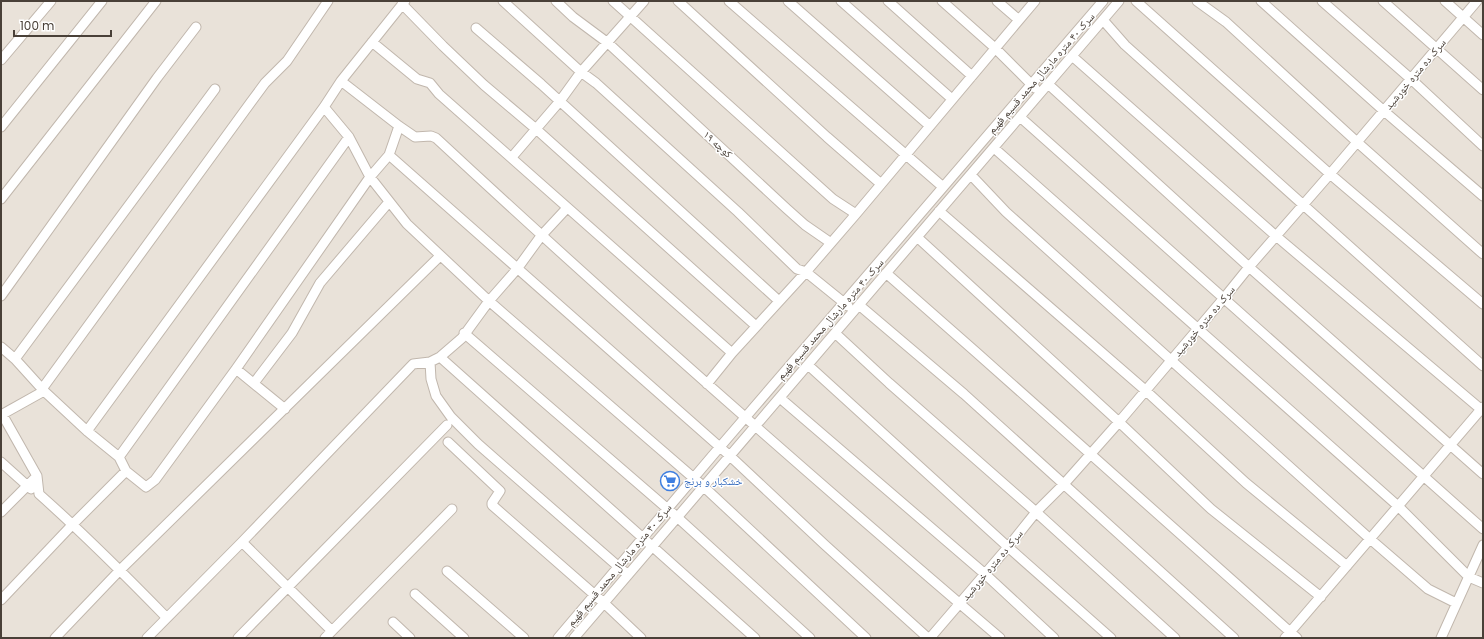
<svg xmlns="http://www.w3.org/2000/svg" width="1484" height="639" font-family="Poppins,'Noto Naskh Arabic',sans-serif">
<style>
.residential{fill:#e9e2d9}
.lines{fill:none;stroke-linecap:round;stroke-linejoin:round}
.minor-casing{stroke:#c1b7ad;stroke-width:11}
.minor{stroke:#fff;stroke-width:9}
.labels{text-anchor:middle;stroke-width:3;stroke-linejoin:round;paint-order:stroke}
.street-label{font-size:11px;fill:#494038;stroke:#fff}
.shop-label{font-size:11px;fill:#366cbe;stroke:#fff;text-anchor:start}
</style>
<rect width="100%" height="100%" fill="#f5f0ea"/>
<path class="residential" d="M1,1h1482v637h-1482z"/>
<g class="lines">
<g class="minor-casing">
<path id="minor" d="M503,1l78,71 15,11 142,129 59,57 9,3 42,34
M556,1l17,16 35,26 179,166 18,16 26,18
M613,1l220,198 23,15
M678,1l149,136 54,47
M729,1l214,186
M788,1l142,125
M841,1l111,98
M888,1l84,75
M942,1l53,47 40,40
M997,1l22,19
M1136,1l194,173 153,130
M1197,1l29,21 131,120 126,112
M1261,1l123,110 99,85
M1322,1l89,78 72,67
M1383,1l100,89
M1445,1l38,34
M402,4l41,42 41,39 52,44 220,197
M1103,20l22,25 358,321
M476,28l65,56 238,217
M372,42l45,37 13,4 9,11 293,259
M1072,56l204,180 207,175
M1,60l50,-59
M341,81l58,45 16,11 16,-1 5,2c184,171 373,337 564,500
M1048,84l201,183 234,207
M324,107l25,30 21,40 37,47 82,77 215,186 162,151
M1020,117l463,412
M1,127l101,-126
M994,148l404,358 71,71 14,6
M389,155l341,301 95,89 103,93
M512,157l48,-56 21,-29 63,-71
M971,175l35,37 363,326 59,51 28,14
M1,199l155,-198
M939,211l206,179 101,93 101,83
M917,237l202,185 92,87 110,88
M886,273l91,80 320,285
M1,296l156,-218 39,-51
M859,305l105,89 270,244
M464,333l213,184 133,121
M835,333l54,50 147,129 139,126
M1,347l14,12 29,32 43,40 32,26 7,14 -53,53 -72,76
M440,357l315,281
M15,359l200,-270
M430,362l1,17 5,17 15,21 27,27 150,131
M808,365l200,182 103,91
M236,369l49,40
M254,383l38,-50 28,-50 69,-81
M707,384l25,-31 74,-81 50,-58 179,-213
M42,389l209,-287 14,-19 22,-22 41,-60
M780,398l205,176 69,64
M2,414l35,62 2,18c44,39 86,81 127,123
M1,415l43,-24
M87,431l237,-324 17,-26 64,-80
M448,442l52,49 -8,12v2l112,98 37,35
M119,457l230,-320
M1,462l30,27
M126,471l20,16 9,-7 81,-111 134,-192 19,-22 10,-29
M1,512l36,-36
M242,542l90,89
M447,571l77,67
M415,594l49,44
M393,622l17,16
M55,638l65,-68 320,-314
M147,638l95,-96 171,-178 17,-2 10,-5 22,-19 27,-37 28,-32 24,-33 26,-28
M238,638l209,-213
M325,638l127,-129
M558,638l155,-183 390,-454
M574,638l545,-637
M930,638l78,-91 28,-35 28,-28 55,-62 105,-124 25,-31 81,-93 147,-173
M1285,638l198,-231
M1441,638l42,-93"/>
</g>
<use href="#minor" class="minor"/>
</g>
<defs>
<g id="supermarket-ring" transform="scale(1)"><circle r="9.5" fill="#fff" stroke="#3f7fe0" stroke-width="1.5"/><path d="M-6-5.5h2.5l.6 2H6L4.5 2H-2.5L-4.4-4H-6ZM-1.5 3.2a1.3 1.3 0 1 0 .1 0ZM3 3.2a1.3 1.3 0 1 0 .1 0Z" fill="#3f7fe0"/></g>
</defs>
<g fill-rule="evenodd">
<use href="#supermarket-ring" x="670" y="481"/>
</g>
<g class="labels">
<g class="street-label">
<text transform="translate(1041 73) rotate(-49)" y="4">سرک ۴۰ متره مارشال محمد قسیم فهیم</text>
<text transform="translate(1415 74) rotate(-50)" y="4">سرک ده متره خورشید</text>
<text transform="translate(718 144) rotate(42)" y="4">کوچه ۱۹</text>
<text transform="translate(830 319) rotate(-49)" y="4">سرک ۴۰ متره مارشال محمد قسیم فهیم</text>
<text transform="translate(1204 321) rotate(-50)" y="4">سرک ده متره خورشید</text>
<text transform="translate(619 565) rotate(-50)" y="4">سرک ۴۰ متره مارشال محمد قسیم فهیم</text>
<text transform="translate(992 565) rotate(-50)" y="4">سرک ده متره خورشید</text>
</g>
<g class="shop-label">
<text x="684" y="485">خشکبار و برنج</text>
</g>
</g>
<rect width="1484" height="639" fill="none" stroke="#494038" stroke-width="4"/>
<path d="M14 30v6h97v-6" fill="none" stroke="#494038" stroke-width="2"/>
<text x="20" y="30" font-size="12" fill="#494038" stroke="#ffffff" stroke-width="3" paint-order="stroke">100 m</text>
</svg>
